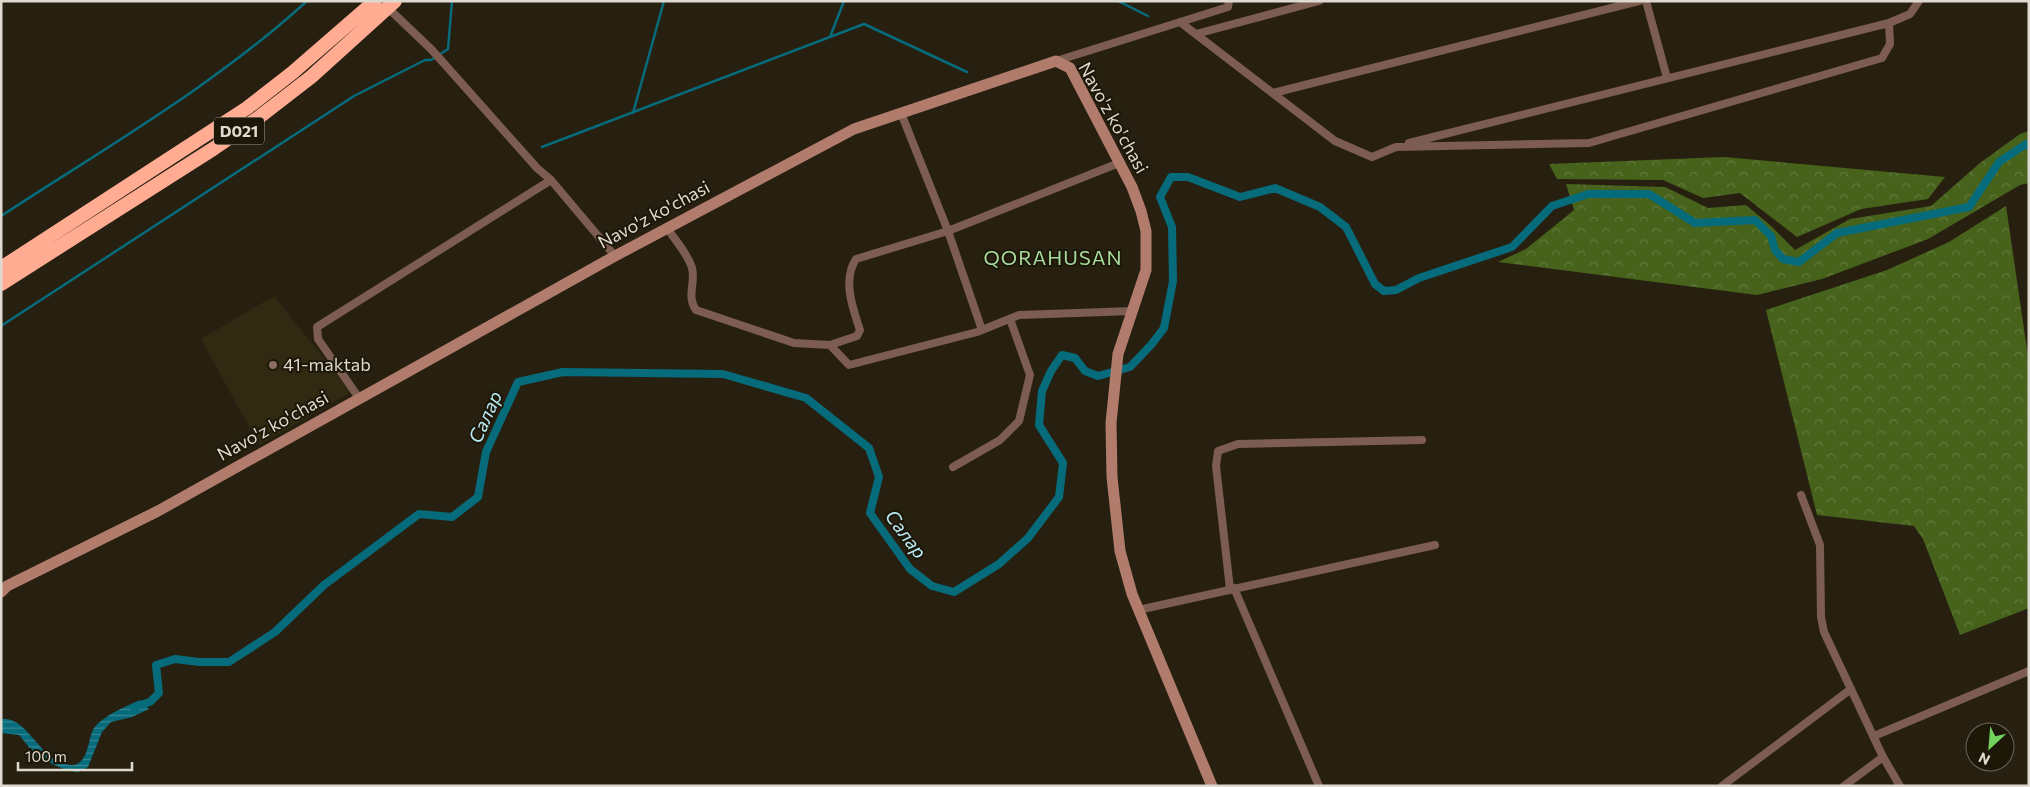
<svg xmlns="http://www.w3.org/2000/svg" width="2030" height="787" font-family="Commissioner,sans-serif">
<style>
.built{fill:#312912}
.forest{fill:url(#forest-crowns)}
.water{fill:url(#water-rules)}
.lines{fill:none;stroke-linecap:round;stroke-linejoin:round}
.stream{stroke:#066b7b;stroke-width:2.5}
.canal{stroke:#066b7b;stroke-width:8}
.street{stroke:#7d5c51;stroke-width:8}
.secondary{stroke:#b17c6c;stroke-width:11}
.highway{stroke:#ffac92;stroke-width:14}
.education-dot{fill:#8d6e63;stroke:#1d1708;stroke-width:2}
.labels{text-anchor:middle;stroke-width:4;stroke-linejoin:round;paint-order:stroke}
.shield{fill:#1d1708;stroke:#a4a094;stroke-width:1}
.shield-label{font-size:16px;font-weight:bold;fill:#dedad0}
.street-label{font-size:18px;fill:#dedad0;stroke:#1d1708}
.poi-label{font-size:18px;fill:#dedad0;stroke:#1d1708;text-anchor:start}
.water-label{font-size:19px;font-style:italic;fill:#b8eaf6;stroke:#1d1708}
.quarter-label{font-size:20px;letter-spacing:1px;fill:#a6d99b;stroke:#1d1708}
</style>
<defs>
<pattern id="forest-crowns" width="20" height="18" patternUnits="userSpaceOnUse" patternTransform="scale(1.25)"><rect width="20" height="18" fill="#47631b"/><path d="M2 6a3 3 0 1 1 6 0M12 15a3 3 0 1 1 6 0" fill="none" stroke="#61793b"/></pattern>
<pattern id="water-rules" width="6" height="5" patternUnits="userSpaceOnUse" patternTransform="scale(1.25)"><rect width="6" height="5" fill="#066b7b"/><path d="M0 2.5h6" fill="none" stroke="#368693"/></pattern>
</defs>
<rect width="100%" height="100%" fill="#272011"/>
<path class="built" d="M274,296l77,96 -92,53 -58,-106z"/>
<path class="forest" d="M2029,131v52l-9,2 -92,54 -106,40 -65,16 -259,-33 28,-13 48,-39 -8,-26 99,3 43,21 38,-3 25,21 24,24 55,-31 81,-13 49,-43 40,-29z
M1724,157l221,20 -17,22 -67,10 -64,28 -57,-44 -37,5 -40,-18 -106,-1 -8,-15z
M2006,206l23,157v245l-69,27 -37,-96 -9,-13 -97,-11 -51,-205 121,-40 62,-28z"/>
<path class="water" d="M140,700l9,9 -17,8 -21,5 -9,10 -14,35 -10,5 -12,-2 -29,-13 -18,-22 -18,-2v-14c27,-4 39,45 71,46 17,0 16,-28 22,-37 10,-13 31,-21 46,-28z"/>
<g class="lines">
<path class="stream" d="M1118,1l30,15
M830,37l14,-36
M633,113l31,-112
M542,147l322,-123 103,48
M1,216c104,-68 214,-131 306,-215
M1,326l353,-230 71,-36h6l17,-11 4,-48"/>
<path class="canal" d="M134,707l16,-5 9,-9 -3,-28 19,-6 24,3h30l46,-30 49,-47 95,-71 33,3 26,-20 8,-45 32,-70 45,-10 160,2 83,24 63,50 10,29 -9,36 40,56 22,17 22,6 45,-28 29,-26 31,-41 4,-34 -24,-38 3,-34 9,-20 11,-16 13,3 10,13 13,5 32,-9 21,-22 13,-17 9,-47 -1,-54 -12,-30 11,-20h17l52,20 35,-9 45,19 26,20 29,57 9,7 12,-1 23,-12 93,-31 40,-41 36,-12h61l46,29 60,-3 16,16 4,14 8,9 16,3 38,-29 132,-26 30,-45 27,-18 3,2"/>
<path class="street" d="M1646,1l21,77
M388,8l44,42 105,118 14,12 64,76
M1180,22l155,119 37,16 24,-10 193,-4 293,-85 8,-14 -1,-21
M1196,34l123,-33
M1056,61l172,-54 1,-6
M1273,93l366,-92
M901,113l47,118 34,99
M1409,143l480,-120 21,-9 9,-13
M667,228c8,12 21,26 25,40 4,15 -6,28 4,42l98,33 36,2 19,20 128,-33 42,-17 114,-4
M830,345l27,-9 3,-6c-7,-21 -18,-50 -4,-71l92,-28 171,-68
M359,398l-41,-59 -1,-12 234,-147
M953,467l47,-27 19,-19 11,-46 -20,-56
M1801,495l19,50 1,72 3,15 59,125 17,29
M1234,588l85,198
M1230,589l-14,-123 2,-15 20,-7 184,-4
M1138,610l297,-65
M1874,736l155,-65
M1722,786l129,-97
M1844,786l39,-29"/>
<path class="secondary" d="M1,592l6,-6 151,-75 457,-255 239,-127 202,-68 14,7 62,119 9,24 5,20v39l-28,84 -7,69 1,54 8,74 12,43 80,192"/>
<path class="highway" d="M1,268l246,-160 45,-35 83,-72
M1,284l212,-135 45,-31 53,-41 84,-76"/>
</g>
<circle class="education-dot" cx="273" cy="365" r="5"/>
<g class="labels">
<rect class="shield" x="214" y="117.5" width="50" height="27" rx="4"/>
<g class="shield-label">
<text x="239" y="137">D021</text>
</g>
<g class="street-label">
<text transform="translate(1113 118) rotate(61)" y="6">Navo'z ko'chasi</text>
<text transform="translate(654 215) rotate(-28)" y="6">Navo'z ko'chasi</text>
<text transform="translate(273 426) rotate(-29)" y="6">Navo'z ko'chasi</text>
</g>
<g class="poi-label">
<text x="283" y="371">41-maktab</text>
</g>
<g class="water-label">
<text transform="translate(485 417) rotate(-66)" y="7">Салар</text>
<text transform="translate(906 534) rotate(53)" y="7">Салар</text>
</g>
<g class="quarter-label">
<text x="1053" y="265">QORAHUSAN</text>
</g>
</g>
<rect width="2030" height="787" fill="none" stroke="#dedad0" stroke-width="5"/>
<g transform="translate(1990 747) rotate(206)"><circle r="24" fill="#1d1708" stroke="#6a6558"/>
<path d="M0-4L9 19L0 12L-9 19Z" fill="#73d25d"/>
<text y="-8" font-size="14" font-weight="bold" text-anchor="middle" fill="#dedad0">N</text>
</g>
<path d="M18 762v8h114v-8" fill="none" stroke="#dedad0" stroke-width="2.5"/>
<text x="25" y="762" font-size="15" fill="#dedad0" stroke="#1d1708" stroke-width="4" paint-order="stroke">100 m</text>
</svg>
